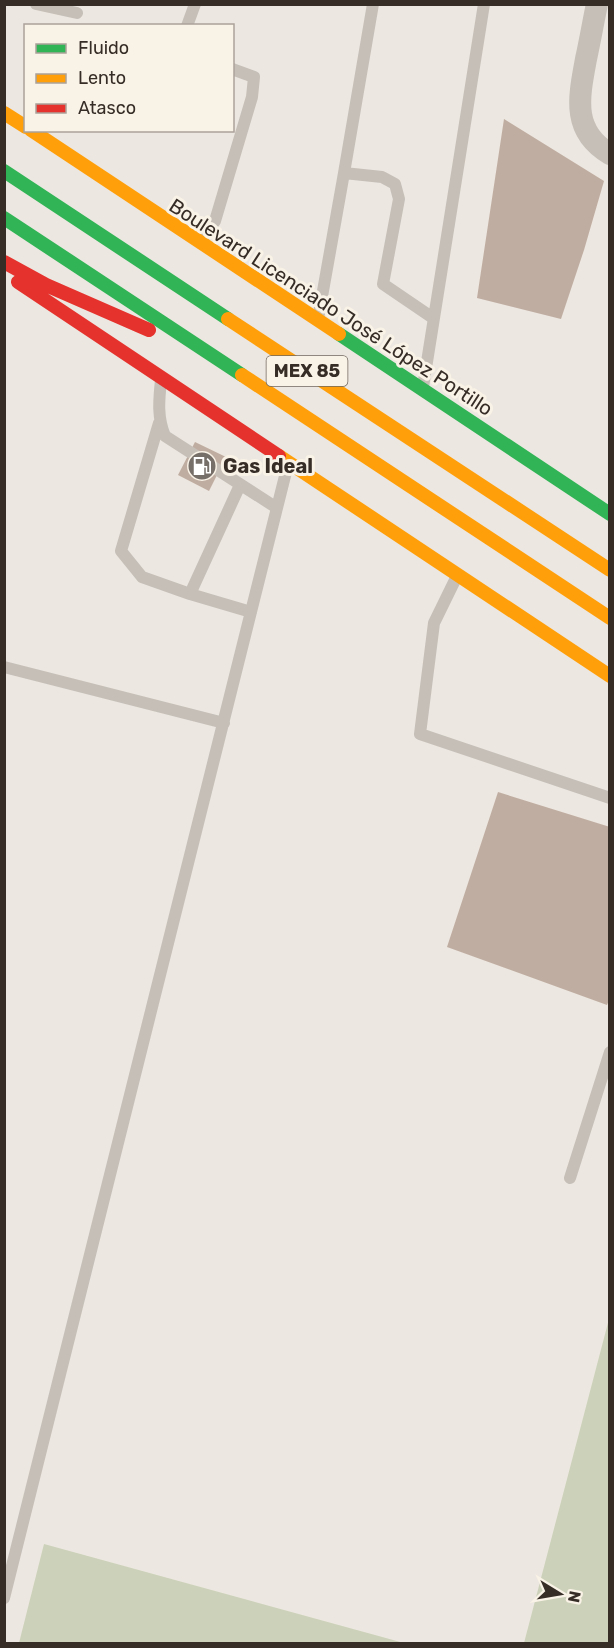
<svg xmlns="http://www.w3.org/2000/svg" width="614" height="1648" font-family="Rubik,sans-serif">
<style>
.green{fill:#ccd2b9}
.building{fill:#c0ada1}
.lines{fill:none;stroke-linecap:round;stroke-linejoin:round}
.lane{stroke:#c5bfb8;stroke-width:12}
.street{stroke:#c5bfb8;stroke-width:22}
.fast{stroke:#30b455;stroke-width:14}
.slow{stroke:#ff9f0a;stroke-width:14}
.jam{stroke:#e5322d;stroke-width:14}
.labels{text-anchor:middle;stroke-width:6;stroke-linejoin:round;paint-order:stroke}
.shield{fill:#f9f2e6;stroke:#706860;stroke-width:1.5}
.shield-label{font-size:18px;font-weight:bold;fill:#362d27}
.street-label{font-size:20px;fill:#362d27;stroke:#f9f2e6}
.poi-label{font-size:20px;font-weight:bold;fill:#362d27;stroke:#f9f2e6;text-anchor:start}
</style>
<rect width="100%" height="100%" fill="#ece7e0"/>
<path class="green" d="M609,1319v324h-85z
M44,1544l360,99h-385z"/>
<path class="building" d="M504,119l100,62 -20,69 -23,69 -84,-21z
M195,442l31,15 -17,34 -31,-16z
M498,792l112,35v171l-3,7 -160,-58z"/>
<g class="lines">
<path class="lane" d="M36,4l41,9
M373,4l-29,169 38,4 13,7 4,15 -16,85 50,34
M187,26l8,-22
M200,242l15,-21 37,-124 2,-20 -22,-8
M318,319l26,-146
M161,380c-2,20 -4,37 4,56l112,72
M423,387l61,-383
M159,423l-38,128 21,26 48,17 50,-109
M457,576l-23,47 -14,111 190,64
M190,594l61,18
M4,667l220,56
M570,1178l40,-126
M4,1598l284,-1134"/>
<path class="street" d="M597,4c-4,19 -7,37 -11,55 -7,38 -15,72 24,95"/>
<path class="fast" d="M4,171l224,148
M4,218l238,157
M339,334l271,180"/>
<path class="slow" d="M4,113l22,14
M31,130l308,204
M228,319l382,251
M242,375l368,243
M279,456l331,220"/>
<path class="jam" d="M4,262l42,23 103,45
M18,282l261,174"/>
</g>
<defs>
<g id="fuel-disc" transform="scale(1.5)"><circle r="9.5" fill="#766e68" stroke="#f9f2e6"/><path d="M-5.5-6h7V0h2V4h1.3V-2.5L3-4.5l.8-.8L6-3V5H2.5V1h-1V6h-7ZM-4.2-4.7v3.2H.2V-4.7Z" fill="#fff"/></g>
</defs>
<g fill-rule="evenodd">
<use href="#fuel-disc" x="202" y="466"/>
</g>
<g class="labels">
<rect class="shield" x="266.5" y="356" width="81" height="30" rx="4.5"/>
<g class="shield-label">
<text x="307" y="377">MEX 85</text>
</g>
<g class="street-label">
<text transform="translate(331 307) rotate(33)" y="7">Boulevard Licenciado José López Portillo</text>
</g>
<g class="poi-label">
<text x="223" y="473">Gas Ideal</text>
</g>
</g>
<rect width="614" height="1648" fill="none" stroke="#362d27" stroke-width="12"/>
<rect x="24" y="24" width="210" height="108" fill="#f9f2e6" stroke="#aba39a" stroke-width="1.5"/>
<rect x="36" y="44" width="30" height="9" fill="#30b455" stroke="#aba39a" stroke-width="1.5"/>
<text x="78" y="54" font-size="18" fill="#362d27">Fluido</text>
<rect x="36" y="74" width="30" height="9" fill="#ff9f0a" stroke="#aba39a" stroke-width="1.5"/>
<text x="78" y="84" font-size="18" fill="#362d27">Lento</text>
<rect x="36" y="104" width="30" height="9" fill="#e5322d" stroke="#aba39a" stroke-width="1.5"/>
<text x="78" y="114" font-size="18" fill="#362d27">Atasco</text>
<g transform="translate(560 1594) rotate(101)" stroke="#f9f2e6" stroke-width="4.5" paint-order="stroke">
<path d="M0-4.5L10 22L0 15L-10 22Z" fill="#362d27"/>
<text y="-9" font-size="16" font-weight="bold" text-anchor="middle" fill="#362d27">N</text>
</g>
</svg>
